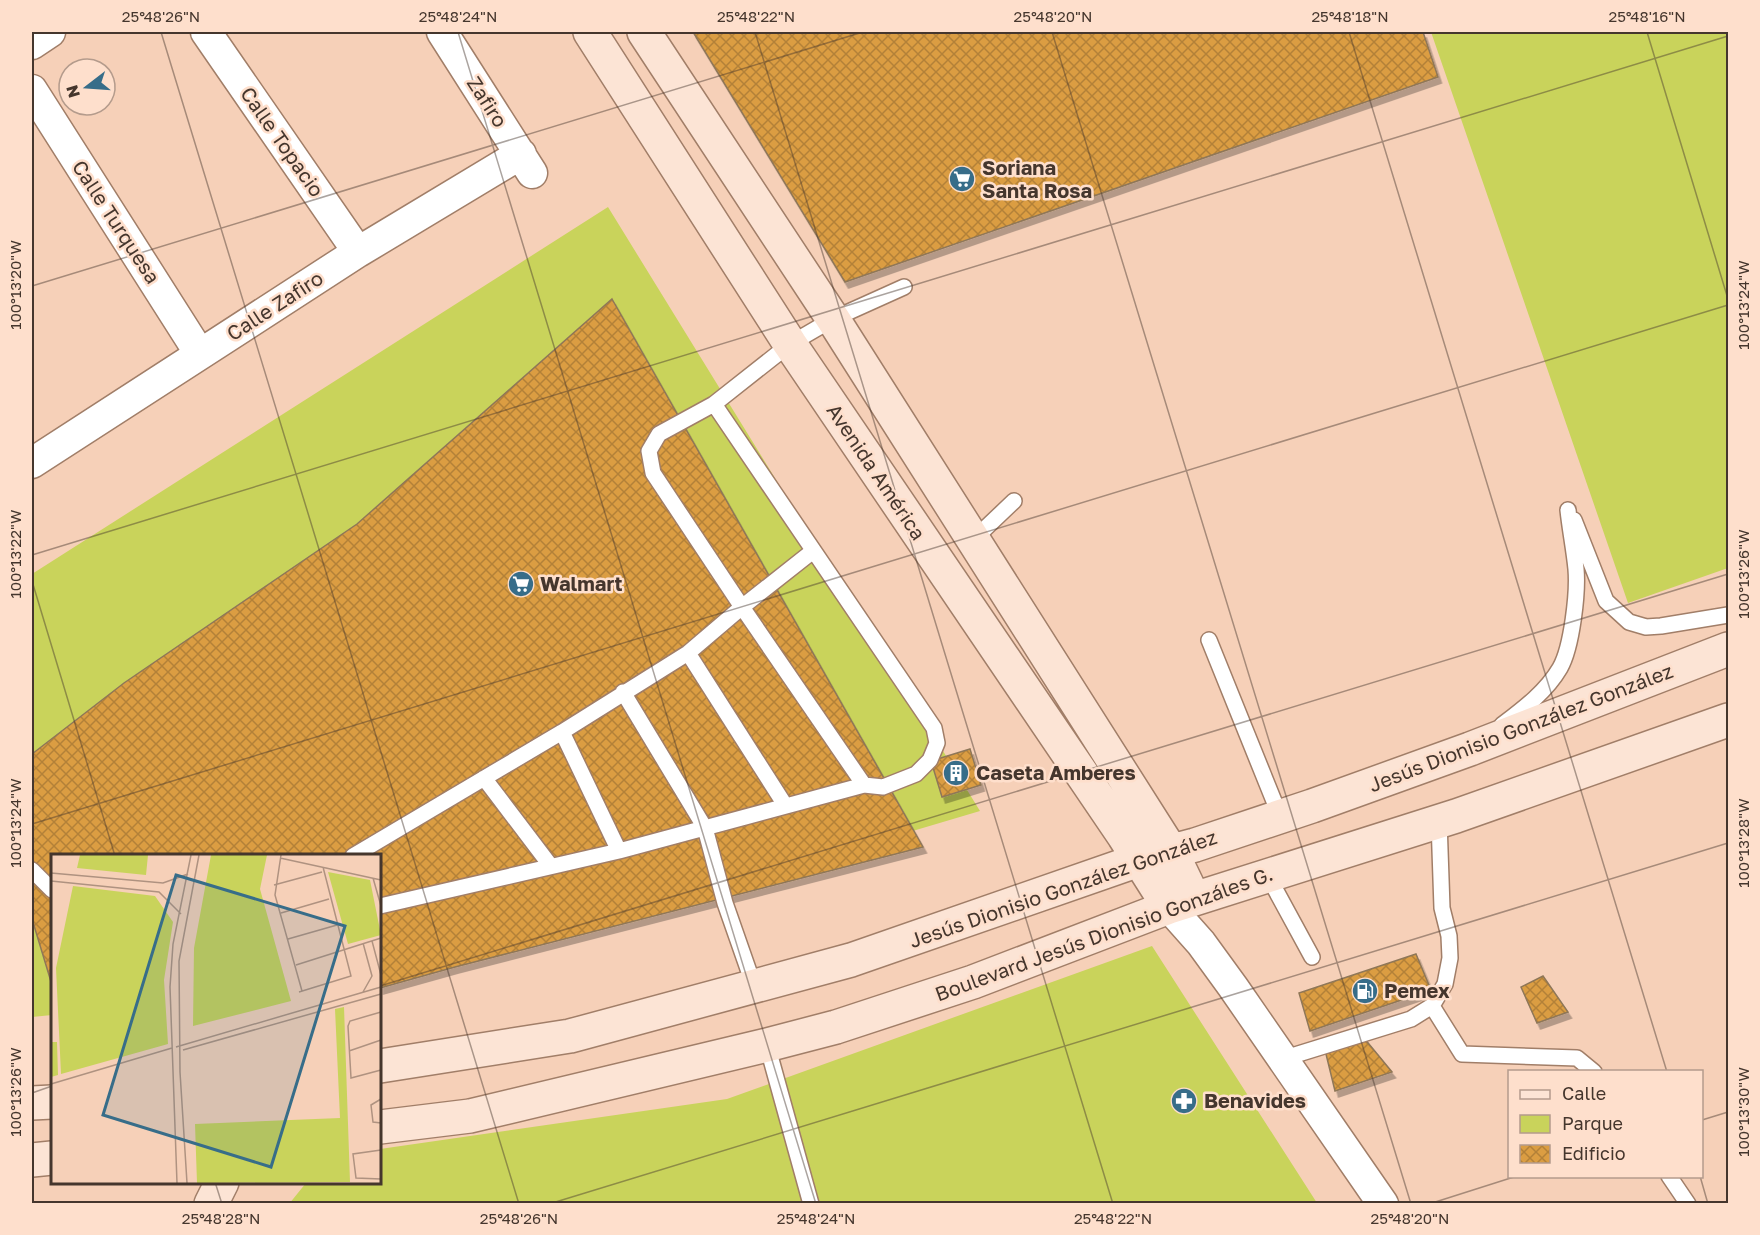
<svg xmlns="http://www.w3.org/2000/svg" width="1760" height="1235" font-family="'Golos Text',sans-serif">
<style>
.green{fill:#c9d35b}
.building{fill:url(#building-cross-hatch);stroke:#8f7758;stroke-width:1.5;filter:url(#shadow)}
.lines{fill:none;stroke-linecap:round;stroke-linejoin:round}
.lane-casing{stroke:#a17e68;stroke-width:18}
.street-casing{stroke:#a17e68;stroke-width:33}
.secondary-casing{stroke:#a17e68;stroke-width:36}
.lane{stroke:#fff;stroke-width:15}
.street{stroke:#fff;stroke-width:30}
.secondary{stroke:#fce4d5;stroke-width:33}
.ticks{fill:none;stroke:#45362d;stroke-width:1.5;stroke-opacity:0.45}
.labels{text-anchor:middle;stroke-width:5;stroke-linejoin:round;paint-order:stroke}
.street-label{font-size:20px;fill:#45362d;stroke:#fedfcc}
.poi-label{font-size:20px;font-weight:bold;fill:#45362d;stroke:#fedfcc;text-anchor:start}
.inset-road{fill:none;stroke:#af9280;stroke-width:1.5}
.view{fill:#376d89;fill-opacity:0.15;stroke:#376d89;stroke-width:3}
.inset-edge{fill:none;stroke:#45362d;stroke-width:3}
.neatline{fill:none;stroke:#45362d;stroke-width:2}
.ticks-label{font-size:15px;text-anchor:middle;fill:#45362d}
</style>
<defs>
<pattern id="building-cross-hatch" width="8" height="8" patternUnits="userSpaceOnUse" patternTransform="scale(1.5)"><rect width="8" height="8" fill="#db9d42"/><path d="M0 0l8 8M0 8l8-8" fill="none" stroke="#b38138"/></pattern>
<filter id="shadow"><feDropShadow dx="3.5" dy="6" stdDeviation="0" flood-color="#0004"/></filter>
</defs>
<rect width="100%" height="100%" fill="#f6d0b8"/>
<path class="green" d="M1431,32h297v536l-100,35z
M608,207l372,604 -525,156 -75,8v-119h-328v159l-20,2v-443z
M1152,946l165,257 -1028,1 17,-21 74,-1v-33l347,-50z"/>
<path class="building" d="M693,32h730l15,45 -593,205z
M612,299l311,548 -468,120 -75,21v-132h-328v129l-20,-66v-165l92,-71 233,-159z
M970,749l11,36 -39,12 -11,-36z
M1416,954l15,36 -121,41 -11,-38z
M1543,976l25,36 -31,11 -16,-36z
M1364,1038l28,34 -57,19 -10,-41z"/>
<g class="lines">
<g class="lane-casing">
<path id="lane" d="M1574,520l32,81 23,21 17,5 15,-1 67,-11
M973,540l41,-39
M813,551l-71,56 122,178
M1209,640l71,176
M688,653l97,152
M623,692l82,136 20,75 29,83
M1502,725c21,-16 44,-33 58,-57 12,-21 18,-76 16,-99 -2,-20 -6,-40 -8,-59
M562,732l57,119
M484,778l66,87
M353,856l209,-124 126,-79 54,-46 -89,-134 -4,-22 10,-17 55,-30
M32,870l20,20
M1268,876l44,81
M380,906l239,-55 245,-66 19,2 33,-13 14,-14 7,-17 -3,-15 -220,-324 76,-60 43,-25 71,-32
M1432,1006l30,48 115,4 17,14
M767,1045l44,159
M1282,1059l129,-40 21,-13 13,-22 5,-26 -1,-22 -7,-28 -3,-87
M1669,1176l19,28"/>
</g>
<g class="street-casing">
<path id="street" d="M206,32l152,220
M442,32l90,141
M32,44l18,-12
M32,90l168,264
M32,463l326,-211 163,-98
M1169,907l32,36 32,44 150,217"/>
</g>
<g class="secondary-casing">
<path id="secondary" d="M590,32l200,312 334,492 45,71
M644,32l189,287 338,532 23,48
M380,1066l190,-30 281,-76 288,-100 56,-15 117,-39 158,-57 258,-100
M32,1103l20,-1
M380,1127l90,-11 297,-71 69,-18 137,-45 196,-75 287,-91 272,-96
M32,1160l20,-2
M211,1204l11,-22"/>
</g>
<use href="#lane" class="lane"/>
<use href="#street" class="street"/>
<use href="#secondary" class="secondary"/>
</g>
<path class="ticks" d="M161,32l358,1172M458,32l358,1172M755,32l358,1172M1052,32l359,1172M1349,32l318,1040M1647,32l81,267M32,286l831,-254M32,555l1696,-519M32,581l83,275M32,824l1696,-519M380,986l1348,-412M32,1093l20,-7M1702,1120l26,-8M1700,1176l8,28M215,1182l7,22M549,1204l1179,-361M1429,1204l88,-28"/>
<defs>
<g id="supermarket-disc" transform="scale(1.35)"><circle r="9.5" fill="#376d89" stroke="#fedfcc"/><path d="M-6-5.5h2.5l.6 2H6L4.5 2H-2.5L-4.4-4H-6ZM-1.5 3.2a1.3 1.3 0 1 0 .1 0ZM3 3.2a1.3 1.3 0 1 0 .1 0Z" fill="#fff"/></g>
<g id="building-disc" transform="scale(1.35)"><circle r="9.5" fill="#376d89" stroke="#fedfcc"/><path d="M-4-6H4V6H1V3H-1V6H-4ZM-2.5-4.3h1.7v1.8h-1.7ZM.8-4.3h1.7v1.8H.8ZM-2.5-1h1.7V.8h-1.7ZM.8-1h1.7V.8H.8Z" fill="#fff"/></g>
<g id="fuel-disc" transform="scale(1.35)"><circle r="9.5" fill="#376d89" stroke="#fedfcc"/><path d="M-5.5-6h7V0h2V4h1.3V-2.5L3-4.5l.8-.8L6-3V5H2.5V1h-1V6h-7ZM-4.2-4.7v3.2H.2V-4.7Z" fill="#fff"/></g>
<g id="pharmacy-disc" transform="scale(1.35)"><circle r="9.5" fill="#376d89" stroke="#fedfcc"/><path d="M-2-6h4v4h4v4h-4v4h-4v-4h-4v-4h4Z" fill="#fff"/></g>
</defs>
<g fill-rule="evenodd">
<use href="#supermarket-disc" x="962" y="179"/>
<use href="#supermarket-disc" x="521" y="584"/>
<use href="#building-disc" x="956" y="773"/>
<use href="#fuel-disc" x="1365" y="991"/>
<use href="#pharmacy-disc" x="1184" y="1101"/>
</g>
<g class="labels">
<g class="street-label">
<text transform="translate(487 102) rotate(57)" y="7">Zafiro</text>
<text transform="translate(282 142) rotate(55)" y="7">Calle Topacio</text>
<text transform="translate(116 222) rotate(57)" y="7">Calle Turquesa</text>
<text transform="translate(275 306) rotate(-33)" y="7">Calle Zafiro</text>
<text transform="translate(876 472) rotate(56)" y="7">Avenida América</text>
<text transform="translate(1521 728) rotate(-21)" y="7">Jesús Dionisio González González</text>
<text transform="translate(1063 889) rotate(-19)" y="7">Jesús Dionisio González González</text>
<text transform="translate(1104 934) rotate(-20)" y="7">Boulevard Jesús Dionisio Gonzáles G.</text>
</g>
<g class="poi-label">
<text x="982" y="175">Soriana<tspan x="982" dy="23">Santa Rosa</tspan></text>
<text x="540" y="591">Walmart</text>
<text x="976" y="780">Caseta Amberes</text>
<text x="1384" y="998">Pemex</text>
<text x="1204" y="1108">Benavides</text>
</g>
</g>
<g transform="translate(51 854)">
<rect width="330" height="330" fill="#f6d0b8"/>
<path d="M29,1h68l-2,20 -69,-7zM160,1h56l-7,34 31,112 -98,25 1,-78zM22,32l82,10 18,26 -9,58 4,64 -107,30 -5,-106zM293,153l6,175 -153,1 -2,-59 145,-6 -5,-109z" fill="#c9d35b"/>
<path d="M277,18l42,8 11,55 -33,9zM0,188h6l1,33 -7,2z" fill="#c9d35b"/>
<path class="inset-road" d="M230,1l-6,40 27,96M229,4l101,22M0,19l112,10 25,-9M322,24l8,28M0,27l108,11 22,22M223,31l48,-13M230,59l48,-14M237,85l49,-14M321,87l9,34M312,89l9,33 -9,16M245,111l85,-27M248,138l52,-16 -28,-109M330,158l-31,9 -2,5 3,52 30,-8M125,193l205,-60M132,196l198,-56M298,197l32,-11M0,230l121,-36M330,245l-10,6 2,17 8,1M330,296l-28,4 3,24 25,1M126,329l-7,-196 3,-43 18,-89M136,329l-7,-111 -1,-111 20,-106"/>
<path class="view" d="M125,21l169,51 -74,241 -168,-52z"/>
<rect width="330" height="330" class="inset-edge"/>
</g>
<rect width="1760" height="1235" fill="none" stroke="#fedfcc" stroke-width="66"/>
<rect x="1508" y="1070" width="195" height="108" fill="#fedfcc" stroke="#b49b8c" stroke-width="1.5"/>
<rect x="1520" y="1090" width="30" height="9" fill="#fce4d5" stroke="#b49b8c" stroke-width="1.5"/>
<text x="1562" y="1100" font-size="18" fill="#45362d">Calle</text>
<rect x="1520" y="1115" width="30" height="18" fill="#c9d35b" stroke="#b49b8c" stroke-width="1.5"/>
<text x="1562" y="1130" font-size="18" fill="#45362d">Parque</text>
<rect x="1520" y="1145" width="30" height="18" fill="url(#building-cross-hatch)" stroke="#b49b8c" stroke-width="1.5"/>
<text x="1562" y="1160" font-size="18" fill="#45362d">Edificio</text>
<g transform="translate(87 87) rotate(253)"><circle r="28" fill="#fedfcc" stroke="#b49b8c" stroke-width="1.5"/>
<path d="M0-4.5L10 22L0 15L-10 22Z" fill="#376d89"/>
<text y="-9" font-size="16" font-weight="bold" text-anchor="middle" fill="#45362d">N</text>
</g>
<rect x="33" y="33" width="1694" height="1169" class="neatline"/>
<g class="ticks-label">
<text x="161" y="22">25°48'26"N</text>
<text x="458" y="22">25°48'24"N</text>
<text x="756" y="22">25°48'22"N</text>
<text x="1053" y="22">25°48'20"N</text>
<text x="1350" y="22">25°48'18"N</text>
<text x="1647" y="22">25°48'16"N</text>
<text transform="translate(16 285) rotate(-90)" y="5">100°13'20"W</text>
<text transform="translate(1744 305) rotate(-90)" y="5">100°13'24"W</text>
<text transform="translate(16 554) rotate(-90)" y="5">100°13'22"W</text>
<text transform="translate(1744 574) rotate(-90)" y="5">100°13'26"W</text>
<text transform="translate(16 823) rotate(-90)" y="5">100°13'24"W</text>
<text transform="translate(1744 843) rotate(-90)" y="5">100°13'28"W</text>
<text transform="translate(16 1092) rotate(-90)" y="5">100°13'26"W</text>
<text transform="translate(1744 1112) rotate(-90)" y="5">100°13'30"W</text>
<text x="221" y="1224">25°48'28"N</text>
<text x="519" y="1224">25°48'26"N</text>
<text x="816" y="1224">25°48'24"N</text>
<text x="1113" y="1224">25°48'22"N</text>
<text x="1410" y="1224">25°48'20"N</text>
</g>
</svg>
